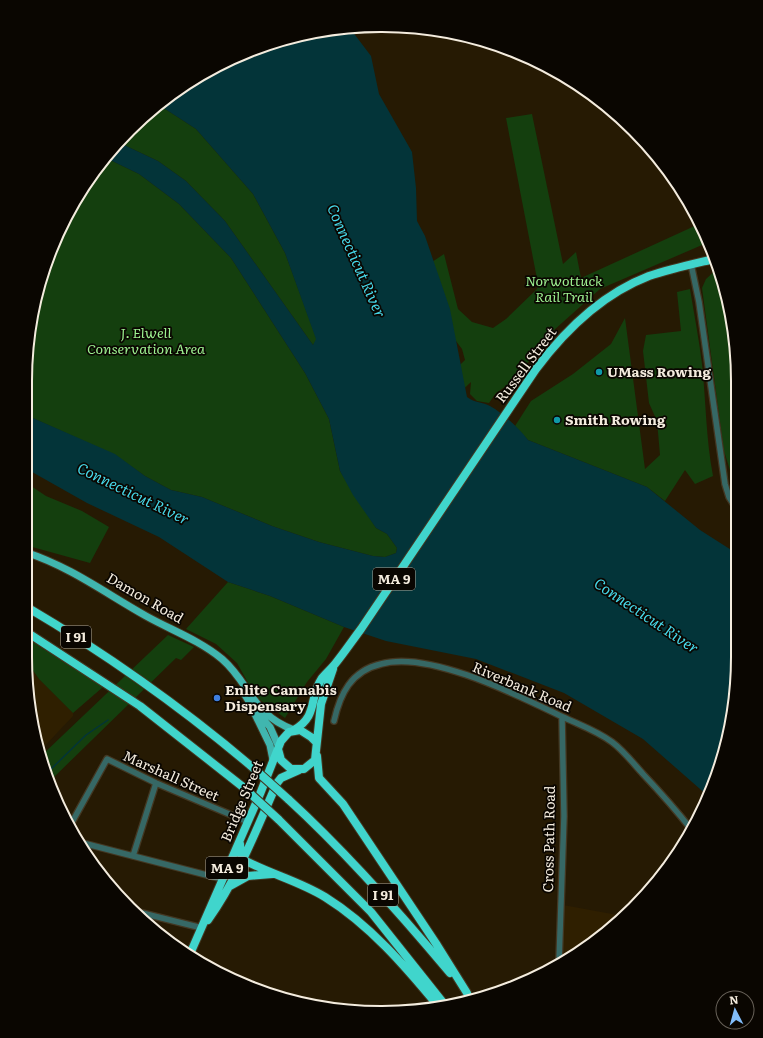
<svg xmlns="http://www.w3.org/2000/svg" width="763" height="1038" font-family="Literata,serif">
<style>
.built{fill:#2f1f00}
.green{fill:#143f0e}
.water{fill:#033439}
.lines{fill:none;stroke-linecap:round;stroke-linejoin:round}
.stream{stroke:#033439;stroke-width:1.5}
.minor-casing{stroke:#433722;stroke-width:8}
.major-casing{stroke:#433722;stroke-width:9}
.highway-casing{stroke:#433722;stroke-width:10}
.minor{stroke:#366865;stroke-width:5.5}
.major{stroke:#40b6af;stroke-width:7}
.highway{stroke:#40d5cc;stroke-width:8}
.highway-bridge-casing{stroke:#433722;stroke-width:10;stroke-linecap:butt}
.highway-bridge{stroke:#40d5cc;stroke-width:8}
.culture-dot{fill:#0f9aa8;stroke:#0a0601;stroke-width:1.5}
.shop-dot{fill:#3f7fe0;stroke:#0a0601;stroke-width:1.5}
.labels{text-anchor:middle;stroke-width:3.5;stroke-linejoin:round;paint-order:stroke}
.shield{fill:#0a0601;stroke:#aea79c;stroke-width:1}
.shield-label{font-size:13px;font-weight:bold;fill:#f4ecde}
.park-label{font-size:14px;font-style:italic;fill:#9df190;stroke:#0a0601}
.street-label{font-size:14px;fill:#f4ecde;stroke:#0a0601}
.poi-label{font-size:14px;font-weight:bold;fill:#f4ecde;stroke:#0a0601;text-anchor:start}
.water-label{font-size:15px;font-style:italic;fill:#46d8e9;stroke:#0a0601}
.rim{fill:none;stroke:#f4ecde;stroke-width:2}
</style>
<rect width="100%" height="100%" fill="#261a03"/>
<path class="built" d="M26,666l6,3 7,10 34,34v3l-34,36z
M563,905l60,11 -24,23 -38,22z"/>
<path class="green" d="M159,105l37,24 57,65 32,59 32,87 -4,5 -88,-124 -39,-40 -28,-20 -36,-17z
M532,114l31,150 13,-12 5,26 118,-54 10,18 -109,47 -56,50 -14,21 -21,24 -13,9 -7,10 -12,-2 -7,-7 1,-12 -60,57 -11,-15 65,-64 -3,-11 -9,-12 -21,-75 12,-8 14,55 14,13 21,6 13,-9 31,-30 1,-5 -32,-166z
M108,159l31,15 40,30 52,54 74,115 24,46 11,52 36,57 11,6 10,14 -1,5 -11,4 -12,-1 -54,-14 -47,-16 -70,-29 -31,-7 -26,-14 -30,-21 -89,-40v-57l11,-69 48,-105z
M717,269l18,66 1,154 -12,-38 -22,-163 4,-9z
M690,289c4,25 9,50 12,75 4,38 4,75 11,112l-18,8 -10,-14 -20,31 -18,-14 -119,-47 -13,-14 16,-25 42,-27 38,-30 14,-26 20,151 15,-14 -3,-34 -8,-18 -6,-52 3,-16 35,-4 -4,-39z
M25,482l21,14 36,15 27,16 -19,36 -65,-18z
M228,582l42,14 74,31 -18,32 -19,23 -22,36 -29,-21 -19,-34 -21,-19 -30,-15z
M168,635l26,12 -13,13 -5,-2 -125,122 -10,-24z
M25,637l78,50 -30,26 -34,-34 -7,-10 -6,-3z"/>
<path class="water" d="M349,27l22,29 8,38 33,58 4,36 1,33 8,15 25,73 17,88c8,6 16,5 23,9 14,8 29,22 38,34l119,47 53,43 36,23 1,127 -11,69 -18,47 -65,-57 -79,-46 -88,-34 -90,-18 -42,-14 -74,-31 -42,-14 -69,-45 -72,-34 -62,-35 1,-53 89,39 30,22 26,14 31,7 70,29 47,16 54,14 12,1 11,-4 1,-5 -10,-14 -11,-6 -23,-33 -13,-24 -11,-52 -24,-46 -74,-115 -52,-54 -40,-30 -31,-15 14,-15 36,17 28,20 39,40 88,124 3,-6 -31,-86 -32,-59 -57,-65 -37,-24 5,-6 60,-37 65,-25z"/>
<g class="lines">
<path class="stream" d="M48,772l38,-37 22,-15"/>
<g class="minor-casing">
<path id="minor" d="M691,264l8,38 26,182 4,13 7,11
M334,721c6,-27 17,-50 47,-57 48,-14 138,32 182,53 17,8 34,14 49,25 12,9 21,21 31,32 17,18 33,36 48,55
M71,824l36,-65 49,24 92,39
M79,842l143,37
M133,856l23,-73
M134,911l68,17
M559,962l5,-146 -2,-99"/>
</g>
<g class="major-casing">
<path id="major" d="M25,552c46,15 80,41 121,64 25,14 53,24 76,43 28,24 30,56 72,71
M245,695l8,13 17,19 8,18
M254,712l16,33 3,15"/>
</g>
<g class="highway-casing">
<path id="highway" d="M25,606c80,47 155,100 226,160
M25,631l115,75 103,81
M294,730c25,-15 14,-31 28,-52 4,-5 9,-9 13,-14 9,-11 17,-23 26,-35l175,-260c30,-40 66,-75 113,-93 21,-7 44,-12 65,-17
M278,749l3,11 10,9h13l11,-9 6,-56 12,-35
M317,756l2,22 24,26 94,141 30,48
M288,799c59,54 111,113 162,174
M278,819l93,93 74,93
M240,844l1,11 3,5c26,14 55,21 81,37 45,28 80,69 114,110
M230,886l18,-10 24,-2
M208,920c30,-42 48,-90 69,-137l4,-5 18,-8
M190,954l70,-160 21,-53 8,-9 11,-2 11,7 5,5"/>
</g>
<use href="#minor" class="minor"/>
<use href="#major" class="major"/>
<use href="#highway" class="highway"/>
<g class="highway-bridge-casing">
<path id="highway-bridge" d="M251,766l37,33
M243,787l35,32"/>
</g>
<use href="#highway-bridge" class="highway-bridge"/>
</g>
<g class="culture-dot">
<circle cx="599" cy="372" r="4"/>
<circle cx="557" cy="420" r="4"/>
</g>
<circle class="shop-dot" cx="217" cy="698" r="4"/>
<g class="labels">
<g class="shield">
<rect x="373" y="568" width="42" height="22" rx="3"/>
<rect x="61" y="626" width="30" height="22" rx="3"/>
<rect x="206" y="857" width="42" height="22" rx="3"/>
<rect x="368" y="884" width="30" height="22" rx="3"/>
</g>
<g class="shield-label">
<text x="394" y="584">MA 9</text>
<text x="76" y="642">I 91</text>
<text x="227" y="873">MA 9</text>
<text x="383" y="900">I 91</text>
</g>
<g class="park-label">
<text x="564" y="286">Norwottuck<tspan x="564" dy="16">Rail Trail</tspan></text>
<text x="146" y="338">J. Elwell<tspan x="146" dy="16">Conservation Area</tspan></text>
</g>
<g class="street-label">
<text transform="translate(526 365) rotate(-53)" y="5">Russell Street</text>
<text transform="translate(145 598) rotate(30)" y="5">Damon Road</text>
<text transform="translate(522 687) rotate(23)" y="5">Riverbank Road</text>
<text transform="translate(171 776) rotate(24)" y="5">Marshall Street</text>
<text transform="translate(242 801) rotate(-67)" y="5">Bridge Street</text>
<text transform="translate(549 839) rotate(-89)" y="5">Cross Path Road</text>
</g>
<g class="poi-label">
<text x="607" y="377">UMass Rowing</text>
<text x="565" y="425">Smith Rowing</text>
<text x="225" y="695">Enlite Cannabis<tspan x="225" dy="16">Dispensary</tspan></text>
</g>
<g class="water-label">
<text transform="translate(356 261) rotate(66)" y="5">Connecticut River</text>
<text transform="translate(133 494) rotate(26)" y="5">Connecticut River</text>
<text transform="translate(646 616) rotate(34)" y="5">Connecticut River</text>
</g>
</g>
<path d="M0 0H763V1038H0ZM381 32H382A349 349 0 0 1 731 381V657A349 349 0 0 1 382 1006H381A349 349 0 0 1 32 657V381A349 349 0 0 1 381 32Z" fill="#0a0601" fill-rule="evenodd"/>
<path class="rim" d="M381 32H382A349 349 0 0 1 731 381V657A349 349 0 0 1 382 1006H381A349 349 0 0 1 32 657V381A349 349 0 0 1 381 32Z"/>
<g transform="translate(735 1010) rotate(354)"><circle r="19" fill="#0a0601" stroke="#686259"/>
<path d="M0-3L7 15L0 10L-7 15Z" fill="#81bdfa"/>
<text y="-6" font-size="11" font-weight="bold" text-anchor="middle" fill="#f4ecde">N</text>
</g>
</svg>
